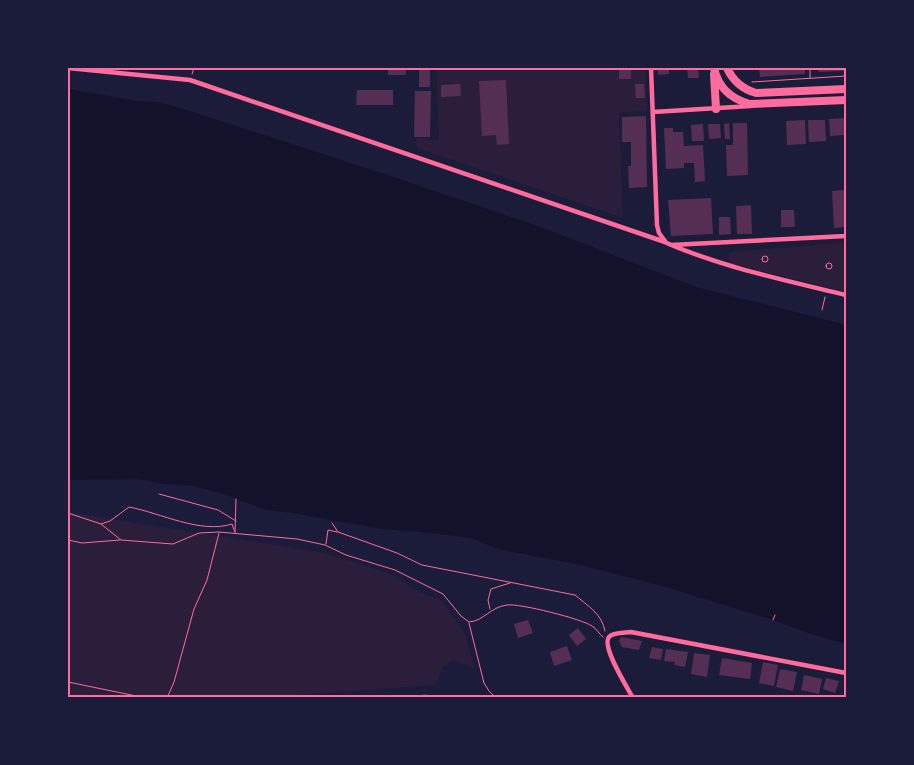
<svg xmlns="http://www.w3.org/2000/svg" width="914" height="765" font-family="'Source Sans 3',sans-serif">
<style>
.green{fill:#2a1e3b}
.water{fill:#12122b}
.building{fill:#542f53}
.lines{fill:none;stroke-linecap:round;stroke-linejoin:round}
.path{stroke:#ff6b9d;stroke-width:1}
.service{stroke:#ff6b9d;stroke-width:2.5}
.minor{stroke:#ff6b9d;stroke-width:4.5}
.primary{stroke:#ff6b9d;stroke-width:8}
.neatline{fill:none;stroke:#ff6b9d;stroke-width:2}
</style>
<rect width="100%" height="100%" fill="#1b1b3a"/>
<path class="green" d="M436,68h210l1,43 -28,2 4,105 -206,-70 -1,-10 23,2z
M846,242v50l-114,-28 -4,-6 1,-4 4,-2z
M68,512l258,41 62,20 34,20 19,7 23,31 11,38 -21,-9 -11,7 -8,18 -180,13 -187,-1z"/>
<path class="water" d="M68,89l68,12 21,1 17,4 223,72 149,51 150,58 150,38v319l-35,-10 -38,-14 -107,-33 -85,-22 -83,-16 -27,-11 -41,-5 -48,-4 -89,-16 -27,-3 -39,-15 -32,-9 -30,-2 -27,-5 -70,1z"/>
<path class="building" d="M388,68h18v7h-18z
M419,68h11v19h-11z
M619,68h12v11h-12z
M657,68h12v6l-11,1z
M687,68h11l1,10h-11z
M759,68h46v6l-45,3z
M818,68h28v3l-28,1z
M506,80l3,64 -12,1 -1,-10 -14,1 -3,-55z
M460,84l1,12 -20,1v-12z
M635,84h9l1,14h-9z
M357,90h36v15h-37z
M415,91h16l-1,46h-16z
M646,116l1,71 -18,1 -1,-22h3v-24h-9v-25z
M846,118v17l-16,1 -1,-17z
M805,120l1,24 -19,1 -1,-24z
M808,120h17l1,21 -17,1z
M729,123l1,16h-5l-1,-15z
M733,123h14l1,52 -21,1 -1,-31h7z
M703,124l1,17h-12l-1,-16z
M708,124h12l1,14 -12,1z
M664,128h9v4h10l1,14 19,-1 2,36 -10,1 -1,-19h-10v5l-18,1z
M846,190v37l-12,1 -2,-37z
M711,198l2,36 -42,2 -3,-36z
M751,205l1,29h-15l-1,-28z
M781,210h13l1,17h-14z
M719,217h11l1,17 -12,1z
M528,620l5,13 -15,5 -4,-14z
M578,628l8,11 -9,7 -8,-11z
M621,637l21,4 -3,9 -17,-3 -3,-6z
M567,646l5,14 -18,6 -4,-14z
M652,647l11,2 -2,11 -12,-2z
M666,649l22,3 -3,15 -11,-2 1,-3 -11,-1z
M694,653l16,2 -3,22 -16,-3z
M722,658l30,5 -2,16 -31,-4z
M763,662l15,3 -4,21 -15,-3z
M780,669l17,3 -4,19 -17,-4z
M804,675l18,4 -3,15 -18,-4z
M826,678l13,3 -4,12 -12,-4z"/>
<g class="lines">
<path class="path" d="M810,68v10
M192,74l2,-6
M752,82l94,-6
M762 259a3 3 0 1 1 6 0a3 3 0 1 1-6 0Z
M826 266a3 3 0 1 1 6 0a3 3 0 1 1-6 0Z
M822,310l3,-13
M159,494l59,16 18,11
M68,513l33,11 20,16 52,4 26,-11 20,-1 78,7 28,6 21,10 49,15 48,24 18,22 8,6c15,-1 21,-15 38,-17 12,-2 75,14 85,21 4,2 7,8 11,11
M332,523l6,9 59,21 25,12 153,30c13,11 27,19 30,36
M101,524l9,-3 19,-14c32,6 71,27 103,17l3,8
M235,532l1,-33
M68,540l14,3 38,-3
M326,544l2,-14 9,2
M490,609l-2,-9 3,-11 19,-6
M773,620l2,-5
M469,623l15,60 5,8 7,7
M68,682l78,16
M167,698l7,-16 20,-73 13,-29 12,-47"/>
<path class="service" d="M396,698l29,-2 27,2"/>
<path class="minor" d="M68,68l122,12 472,161c59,26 122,39 184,54
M651,68l6,157 2,8 6,8
M653,112l98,-6
M671,245l175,-9
M633,698c-6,-11 -32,-52 -24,-61 4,-5 16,-4 22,-5l215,41"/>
<path class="primary" d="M714,68c4,19 17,31 36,36l96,-4
M727,68c6,13 15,21 29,25l90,-4
M714,74l2,35"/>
</g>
<rect width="914" height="765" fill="none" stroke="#1b1b3a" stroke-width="138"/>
<rect x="69" y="69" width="776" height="627" class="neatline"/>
</svg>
